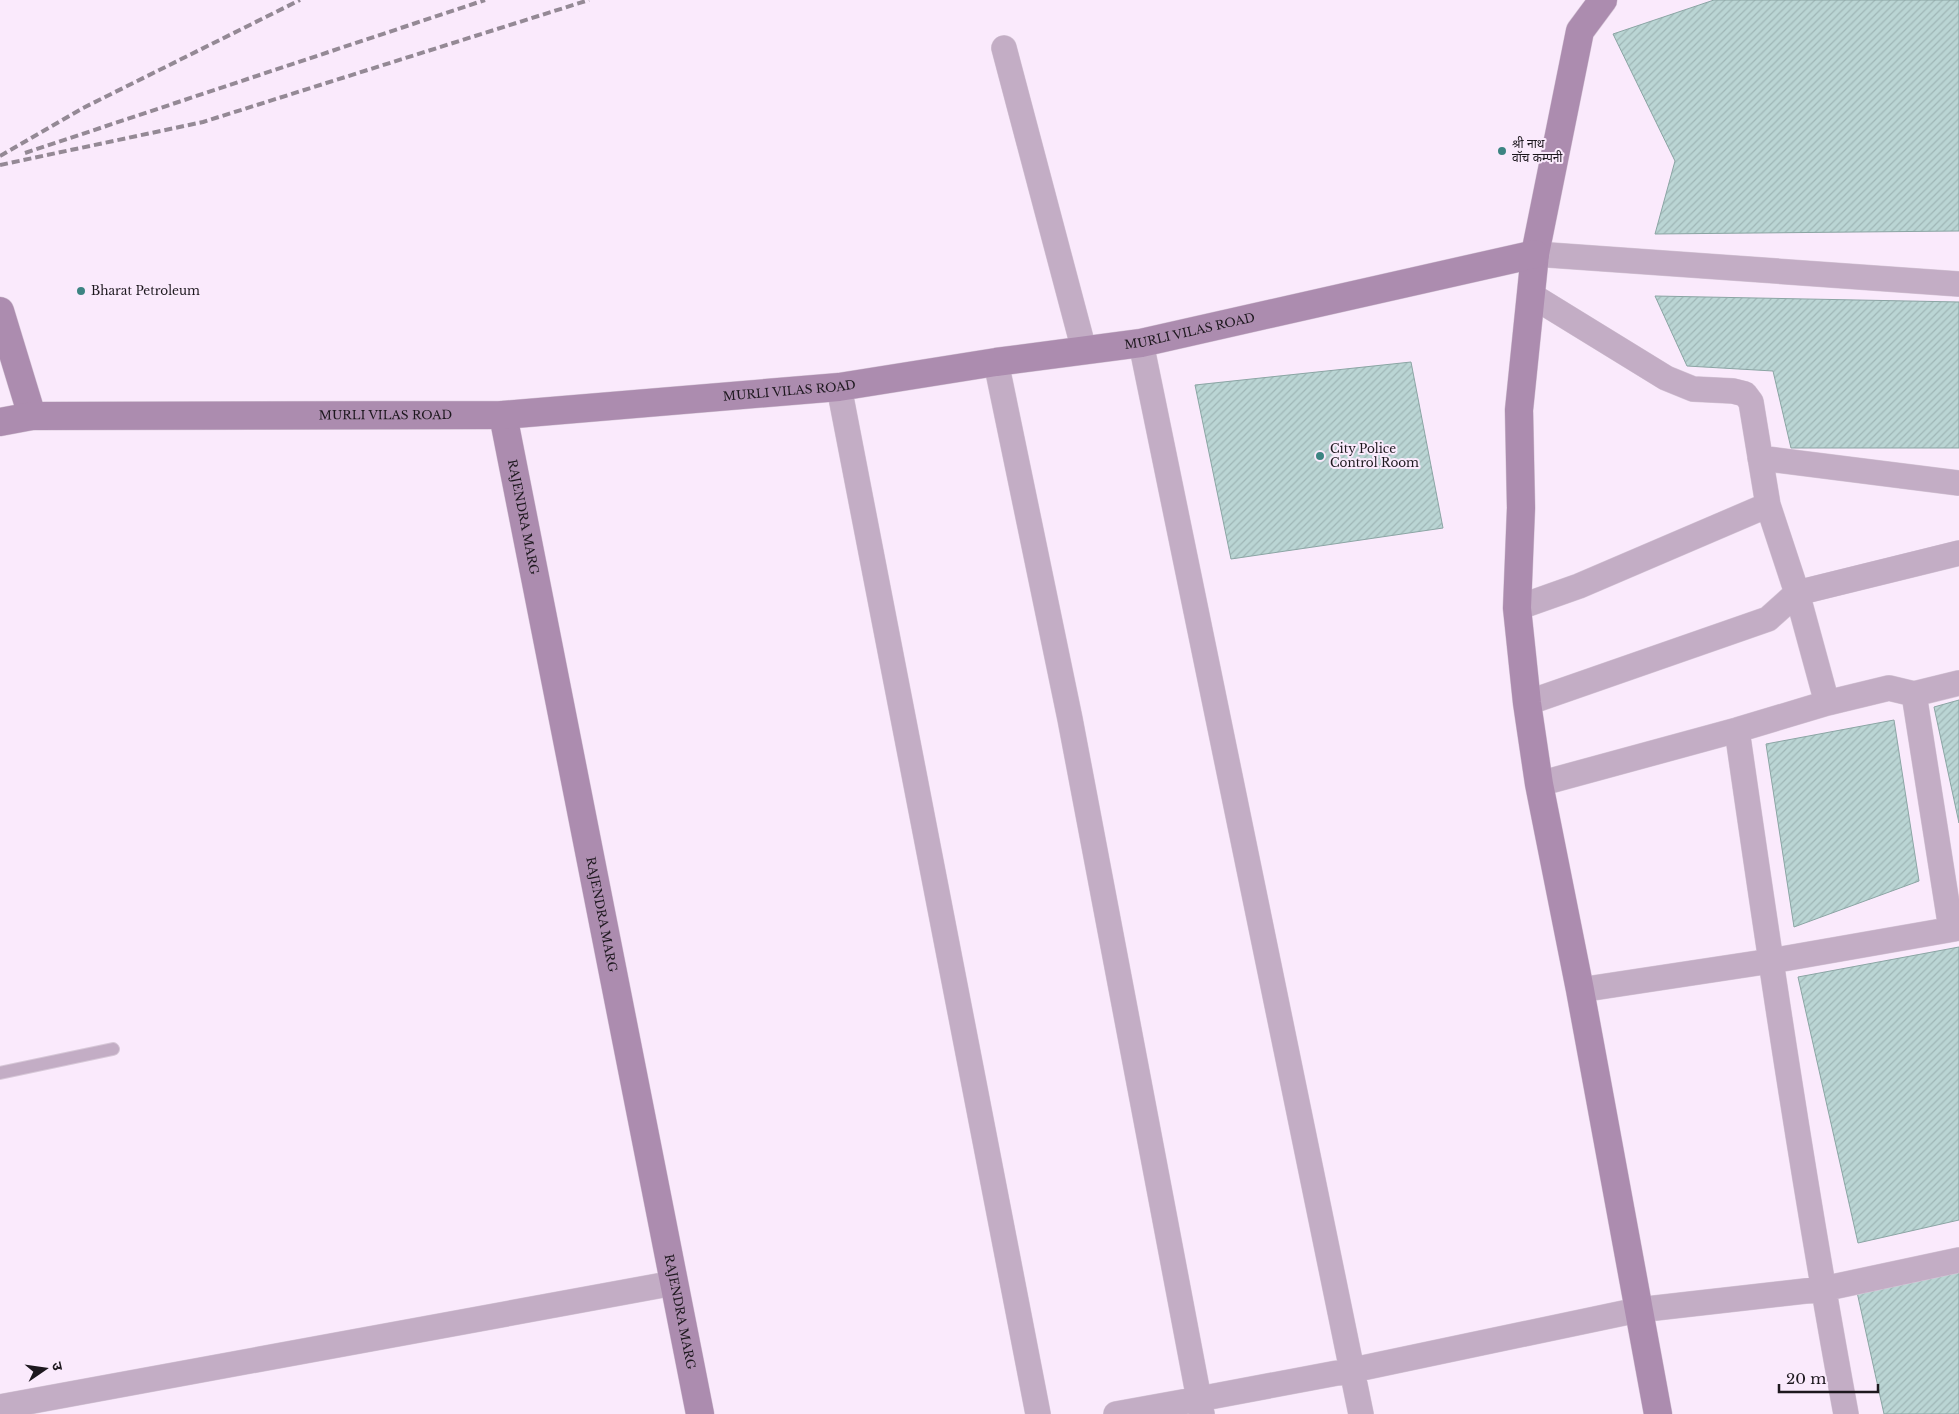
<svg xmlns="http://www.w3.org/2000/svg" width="1959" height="1414" font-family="'Libre Baskerville','Noto Sans Devanagari',serif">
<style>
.building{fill:url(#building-hatch);stroke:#8ba5a4}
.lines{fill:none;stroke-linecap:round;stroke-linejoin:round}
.lane-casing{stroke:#d7c8d8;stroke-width:14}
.street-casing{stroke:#d7c8d8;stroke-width:26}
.secondary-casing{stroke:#d7c8d8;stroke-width:29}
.lane{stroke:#c3adc5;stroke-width:12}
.street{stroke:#c3adc5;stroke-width:25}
.secondary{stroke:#ac8caf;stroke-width:28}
.rail{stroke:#948995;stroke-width:4;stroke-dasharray:8 4;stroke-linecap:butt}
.poi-dot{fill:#3c8482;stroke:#faeafc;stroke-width:2}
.labels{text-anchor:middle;stroke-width:4;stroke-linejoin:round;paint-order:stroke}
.poi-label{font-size:12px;fill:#1d181e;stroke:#faeafc;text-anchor:start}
.street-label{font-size:12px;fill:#1d181e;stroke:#faeafc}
</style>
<defs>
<pattern id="building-hatch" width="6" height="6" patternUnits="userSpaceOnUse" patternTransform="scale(1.25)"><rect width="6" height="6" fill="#bad5d4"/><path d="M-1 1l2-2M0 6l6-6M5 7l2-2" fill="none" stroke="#9fb6b6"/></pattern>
</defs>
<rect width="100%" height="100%" fill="#faeafc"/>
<path class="building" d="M1714,0h245v231l-304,3 20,-73 -62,-127z
M1655,296l304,6v146h-168l-18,-77 -86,-5z
M1411,362l32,166 -212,31 -36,-174z
M1959,700v123l-25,-116z
M1894,720l25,161 -125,46 -28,-183z
M1959,947v273l-101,23 -60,-266z
M1959,1270v144h-75l-27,-122z"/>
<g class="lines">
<g class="lane-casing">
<path id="lane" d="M0,1073l113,-24"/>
</g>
<g class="street-casing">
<path id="street" d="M1004,48l80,302
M1535,254l424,30
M1531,295l135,83 27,11 40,2 12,3 6,8 17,103
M1141,343l220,1071
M996,362l74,357 129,680 -83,15
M839,387l199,1027
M1760,458l199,25
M1517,608l62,-22 189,-81 29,88 30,110
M1527,703l241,-84 29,-26 162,-40
M1737,730c33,229 67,457 109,684
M1539,784l198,-54 90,-27 62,-15 25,6
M1951,929l-37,-235 45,-11
M1580,990l191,-29 188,-33
M0,1407l674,-124
M1202,1414l-3,-15 154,-29 285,-60 185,-21 136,-29"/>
</g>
<g class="secondary-casing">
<g id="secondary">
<path d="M1603,0l-23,31 -45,223 -16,156 2,98 -4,100 10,95 12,81 41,206 78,424"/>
<path d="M0,311l32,105"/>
<path id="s1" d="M503,415l197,999"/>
<path id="s2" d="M0,422l32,-6 471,-1 336,-28 157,-25 145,-19 394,-89"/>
</g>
</g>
<use href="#lane" class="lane"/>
<use href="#street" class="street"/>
<use href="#secondary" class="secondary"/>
<path class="rail" d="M25,153l460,-153
M0,156l83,-48 217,-108
M0,165l203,-43 386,-122"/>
</g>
<g class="poi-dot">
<circle cx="1502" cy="151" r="5"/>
<circle cx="81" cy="291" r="5"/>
<circle cx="1320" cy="456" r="5"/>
</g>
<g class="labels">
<g class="poi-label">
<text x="1512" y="148">श्री नाथ<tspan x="1512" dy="14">वॉच कम्पनी</tspan></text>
<text x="91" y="295">Bharat Petroleum</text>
<text x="1330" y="453">City Police<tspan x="1330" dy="14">Control Room</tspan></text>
</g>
<g class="street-label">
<text dy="4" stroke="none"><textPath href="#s2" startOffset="1196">MURLI VILAS ROAD</textPath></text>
<text dy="4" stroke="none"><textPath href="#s2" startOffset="791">MURLI VILAS ROAD</textPath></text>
<text dy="4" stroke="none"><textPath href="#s2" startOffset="386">MURLI VILAS ROAD</textPath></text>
<text dy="4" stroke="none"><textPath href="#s1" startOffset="104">RAJENDRA MARG</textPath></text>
<text dy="4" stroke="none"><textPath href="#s1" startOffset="509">RAJENDRA MARG</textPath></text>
<text dy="4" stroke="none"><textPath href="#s1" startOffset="914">RAJENDRA MARG</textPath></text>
</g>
</g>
<g transform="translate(45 1369) rotate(77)" stroke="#faeafc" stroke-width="4" paint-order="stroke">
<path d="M0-4L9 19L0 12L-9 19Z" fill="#1d181e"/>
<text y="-8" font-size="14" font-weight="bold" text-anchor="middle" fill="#1d181e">उ</text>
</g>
<path d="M1779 1384v8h99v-8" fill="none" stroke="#1d181e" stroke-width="2.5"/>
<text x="1786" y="1384" font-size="15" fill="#1d181e" stroke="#faeafc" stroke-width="4" paint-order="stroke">20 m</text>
</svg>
